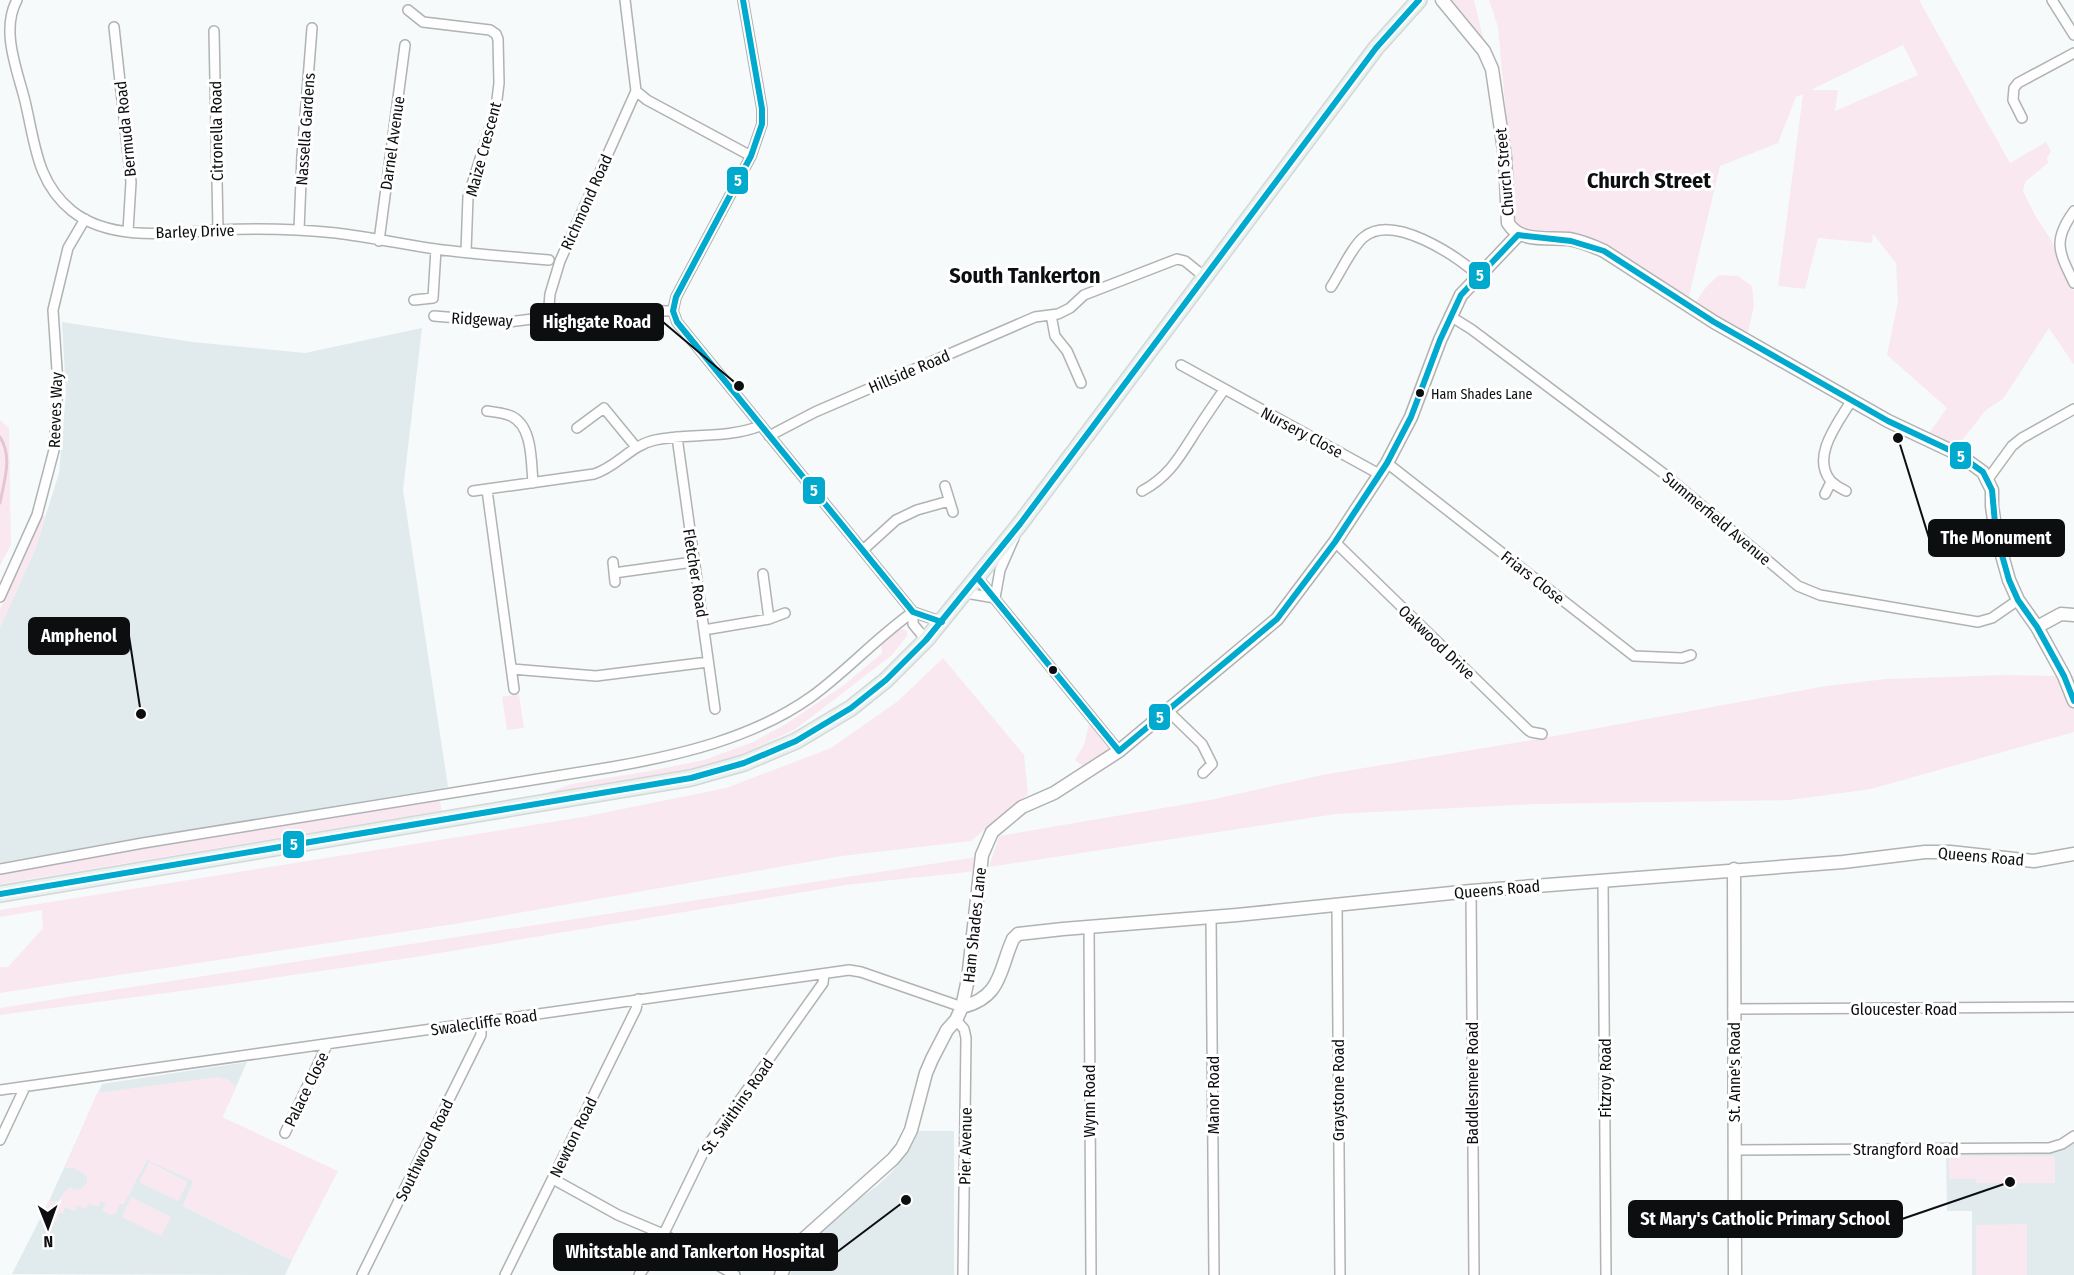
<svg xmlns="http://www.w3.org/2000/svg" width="2074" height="1275" font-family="'Fira Sans Condensed',sans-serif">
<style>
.built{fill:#e1ebee}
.green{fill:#fae8f0;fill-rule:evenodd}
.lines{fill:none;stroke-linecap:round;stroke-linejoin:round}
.stream{stroke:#e4c6d2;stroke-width:3}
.minor-casing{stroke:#b0b2b3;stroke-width:12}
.tertiary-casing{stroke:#b0b2b3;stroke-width:15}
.primary-casing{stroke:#d5d7d7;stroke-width:18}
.minor{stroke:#fefefe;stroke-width:9}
.tertiary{stroke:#fefefe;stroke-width:12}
.primary{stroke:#e6f1f2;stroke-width:15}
.bus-1-casing{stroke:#fff;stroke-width:10}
.bus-1{stroke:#00a9ce;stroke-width:6}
.bus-dot{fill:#0c0e0f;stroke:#fff;stroke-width:2}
.labels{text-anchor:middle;stroke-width:6;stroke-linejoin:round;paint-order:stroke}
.bus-label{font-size:14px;fill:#0c0e0f;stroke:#fff;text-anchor:start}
.street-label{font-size:16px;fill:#0c0e0f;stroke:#fff}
.district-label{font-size:22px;font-weight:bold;fill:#0c0e0f;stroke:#fff}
.leader{fill:none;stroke:#0c0e0f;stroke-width:2}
.callout-dot{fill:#0c0e0f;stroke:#fff;stroke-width:2}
.callout{fill:#0c0e0f;stroke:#0c0e0f;stroke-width:2}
.callout-label{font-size:18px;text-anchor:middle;font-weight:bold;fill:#fff}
.line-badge{stroke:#fff;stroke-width:2}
.badge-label{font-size:16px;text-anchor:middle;font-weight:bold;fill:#fff}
</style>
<rect width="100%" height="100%" fill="#f6fafb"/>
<path class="built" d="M62,322l131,20 112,11 117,-25 -19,162 45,297 -448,76v-236l35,-77 24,-77 7,-79z
M247,1062l-64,144 109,54 -7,15 -273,-1 37,-73 53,-117z
M919,1131h35v144h-164l10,-22 11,-14 26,-24 41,-30 14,-13 13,-18z
M2074,1143v132h-102v-64h-25l-1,-58 104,-1z"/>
<path class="green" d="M1441,0h33l15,62z
M1489,0h430l91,163 36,-21 5,9 -4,7 1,5 -23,19 -2,9 12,24 18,28 3,15 18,33v74l-25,-37 -46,71 -17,11 -31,39 -28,-13 20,-28 -60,-53 11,-54 -2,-38 -23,-29 -1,9 -54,-5 -13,51 -27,-3 25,-192 -7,3 -18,46 -58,23 -32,134 -106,-64 -59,-7 -7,-8 -18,-194zM1903,45l15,30 -83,36 3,-21h-27z
M1719,275l19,1 14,10 2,20 -8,35 -54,-34 14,-20z
M0,420l9,8 2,117 -11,20z
M46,516l-11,34 -35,77v-18l24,-50 17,-42z
M902,629l5,2v5l-15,19 -74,57 -24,18 -51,24 -55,17 -165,30 49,-17 83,-14 49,-10 49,-18 33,-18 58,-39 38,-32 -1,-9 15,-13z
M943,658l81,97 4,39 -57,47 -129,15 -381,67 -461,70v-26h8l35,-39 -1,-18 -42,7v-7l583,-93 143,-29 105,-40 67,-47z
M2003,675l71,1v56l-203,57 -81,11 -253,4 -201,10 -347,53 10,-31 211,-36 112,-25 216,-36 288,-53 60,-7z
M519,694l5,34 -17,2 -5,-33z
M1089,724l19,20 1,4 -1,4 -23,16 -10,-8 9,-15z
M439,797l3,14 -442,73v-13z
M977,857v14l-131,14 -430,72 -212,31 -204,27v-7l80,-13z
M218,1077l11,3 7,8 -14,29 116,54 -46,89 -109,-54 10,-25 -46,-21 -23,44h-4l-4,9 -4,2 -10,-4 4,-7 -5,-3 -3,6 -9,-4 -3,6 -9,-4 -2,6 -10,-4 -2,6h-3l-4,9 -14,-7 7,-14h10c4,-7 4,-10 12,-14l3,3 8,-2 5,-5v-6l-12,-9h-10l32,-75z
M1949,1156h106v27h-79v-4h-27z
M149,1162l39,20 -10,19 -39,-19z
M131,1197l40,20 -10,19 -39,-19z
M2027,1224v51h-51v-50z"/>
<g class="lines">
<path class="stream" d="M0,437c13,20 4,44 0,66"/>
<g class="minor-casing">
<path id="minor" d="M17,0c-16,29 -1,67 7,97 11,43 11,84 48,114 39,31 100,22 146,19 40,-2 79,-1 118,3 33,4 66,11 99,16 38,5 76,8 114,11
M625,0l11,91 11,9 104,56
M743,0l19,109v15l-11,32 -75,141 -3,14 4,11 236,290 29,10
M2052,0l22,35
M408,10l15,12 67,8 6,4 2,5 1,44 -3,25 -28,89 -2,55
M114,27l17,155 -3,49
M214,31l4,199
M2022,118l-9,-18 1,-12 4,-5 56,-30
M2074,211c-22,30 -15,41 0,72
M299,230l3,-74 10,-128
M379,241l26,-196
M1331,287c8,-12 22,-42 33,-50 29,-24 91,18 114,38
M414,300l19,-2 3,-49
M1051,315l4,21 12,15 14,32
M434,316l74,6 97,-12 68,1
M1450,316l21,13 192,144 135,113 22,9 158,27 14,-4 26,-18
M548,318l2,-24 10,-33 76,-170
M1181,365l198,109
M487,411c8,1 17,2 24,5 22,10 20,46 22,67
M577,428l27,-20 32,39
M769,436l46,-24 220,-95 23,-3 12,-6 14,-13 93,-36 8,2 21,17
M677,437l38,272
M1387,463l247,193 48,2 9,-3
M1988,479l24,-33 10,-8 52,-29
M945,486l8,26
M487,490l27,199
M473,491l121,-17c23,-7 37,-29 61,-34 35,-7 71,-1 105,-14
M1142,491c30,-16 40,-39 58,-66 8,-12 16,-24 24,-35
M1846,491c-6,-3 -12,-6 -16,-11 -19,-25 9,-58 21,-79
M1825,494l6,-12
M1335,542l193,188 3,2 11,2
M863,550l33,-30 21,-10 32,-9
M613,562l2,20
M614,573l79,-11
M763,574l6,45
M977,577l142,174
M966,593l29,5
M0,597l37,-82 17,-65 4,-65 -5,-75 15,-62 17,-29
M995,598l5,-28 14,-32
M913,612v12l13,16
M704,630l65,-11 16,-6
M512,669l84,7 112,-14
M1168,711l34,33 10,20 -9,9
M0,869l143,-26 469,-76c68,-12 141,-29 199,-70 36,-26 66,-60 102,-85
M1603,880l3,395
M1471,891l3,384
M1337,905l3,370
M1211,916l3,359
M1089,927l2,348
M1733,1009l341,-2
M956,1020l8,9 2,9 -3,237
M0,1090l849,-120 12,2 101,35
M285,1133l42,-88
M0,1140l25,-53
M1734,1150l315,-2 13,-4 12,-8
M553,1179l65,36 45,19 72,41
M362,1275l119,-240v-12
M505,1275l131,-266 2,-10
M639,1275l14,-19 52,-107 118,-166 1,-9"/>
</g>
<g class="tertiary-casing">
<path id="tertiary" d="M1442,0l42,51 8,18 13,88 3,66c12,20 40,14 61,16 12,2 24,7 35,12l110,71 174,99 70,33 25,18 9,18v16l4,28 13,46 9,20 19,27 27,49 10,25
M2037,627l24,-13 13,1
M1734,869l1,406
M962,1007c40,-10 37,-37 51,-68l5,-5 45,-5 174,-14 234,-24 372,-29 82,-10h25l84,9 40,-7
M781,1275l8,-19 10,-13 94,-84 9,-11 9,-18 15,-57 6,-14 15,-29 9,-10 6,-13 6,-28 14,-124 10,-23 30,-25 32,-14 65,-42 158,-132 58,-77 52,-79 24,-46 29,-77 21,-45 57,-60"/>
</g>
<g class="primary-casing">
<path id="primary" d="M0,894l691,-116 53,-15 52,-22 55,-33 35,-28 40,-40 94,-116 356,-476 43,-48"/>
</g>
<use href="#minor" class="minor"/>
<use href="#tertiary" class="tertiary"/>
<use href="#primary" class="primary"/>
<g class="bus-1-casing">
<path id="bus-1" d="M743,0l19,109v15l-11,32 -75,141 -3,14 4,11 236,290 29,10
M977,577l142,174 158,-132 58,-77 52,-79 24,-46 29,-77 21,-45 57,-60 53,6 33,10 110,71 174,99 70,33 25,18 9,18 4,44 13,46 9,20 19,27 27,49 10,25
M0,894l691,-116 53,-15 52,-22 55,-33 35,-28 40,-40 94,-116 356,-476 43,-48"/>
</g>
<use href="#bus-1" class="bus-1"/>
</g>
<g class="bus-dot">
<circle cx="1420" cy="393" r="5"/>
<circle cx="1053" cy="670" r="5"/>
</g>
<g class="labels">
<g class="bus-label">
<text x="1431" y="399">Ham Shades Lane</text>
</g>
<g class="street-label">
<text transform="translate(125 129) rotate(-96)" y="6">Bermuda Road</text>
<text transform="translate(305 129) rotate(-86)" y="6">Nassella Gardens</text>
<text transform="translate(216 131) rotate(-91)" y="6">Citronella Road</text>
<text transform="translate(392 143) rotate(-82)" y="6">Darnel Avenue</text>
<text transform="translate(483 149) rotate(-75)" y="6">Maize Crescent</text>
<text transform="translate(1504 172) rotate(-95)" y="6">Church Street</text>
<text transform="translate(586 202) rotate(-66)" y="6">Richmond Road</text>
<text transform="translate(195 231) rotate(-2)" y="6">Barley Drive</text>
<text transform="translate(482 319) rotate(3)" y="6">Ridgeway</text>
<text transform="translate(909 371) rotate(-23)" y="6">Hillside Road</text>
<text transform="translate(55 410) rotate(-88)" y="6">Reeves Way</text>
<text transform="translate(1302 432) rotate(28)" y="6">Nursery Close</text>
<text transform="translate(1717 518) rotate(40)" y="6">Summerfield Avenue</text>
<text transform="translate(696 573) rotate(81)" y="6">Fletcher Road</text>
<text transform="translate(1533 577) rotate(38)" y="6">Friars Close</text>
<text transform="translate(1437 642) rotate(44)" y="6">Oakwood Drive</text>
<text transform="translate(1981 856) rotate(5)" y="6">Queens Road</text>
<text transform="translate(1497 889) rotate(-5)" y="6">Queens Road</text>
<text transform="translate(974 925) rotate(-84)" y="6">Ham Shades Lane</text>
<text x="1904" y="1015">Gloucester Road</text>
<text transform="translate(484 1022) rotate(-8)" y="6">Swalecliffe Road</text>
<text transform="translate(1734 1072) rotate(-90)" y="6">St. Anne's Road</text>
<text transform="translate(1605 1078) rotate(-90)" y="6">Fitzroy Road</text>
<text transform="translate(1472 1083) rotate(-90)" y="6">Baddlesmere Road</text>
<text transform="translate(306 1089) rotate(-64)" y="6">Palace Close</text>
<text transform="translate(1338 1090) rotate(-90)" y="6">Graystone Road</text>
<text transform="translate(1213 1095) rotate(-90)" y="6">Manor Road</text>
<text transform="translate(1089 1101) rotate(-90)" y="6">Wynn Road</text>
<text transform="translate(737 1106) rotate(-55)" y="6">St. Swithins Road</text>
<text transform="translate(573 1137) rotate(-64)" y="6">Newton Road</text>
<text transform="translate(965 1146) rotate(-89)" y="6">Pier Avenue</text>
<text x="1906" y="1155">Strangford Road</text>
<text transform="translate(424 1150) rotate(-64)" y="6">Southwood Road</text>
</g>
<g class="district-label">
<text x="1649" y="188">Church Street</text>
<text x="1025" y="283">South Tankerton</text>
</g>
</g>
<path class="leader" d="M739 386L663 322M1898 438L1929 538M141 714L129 636M2010 1182L1902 1219M906 1200L837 1252"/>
<g class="callout-dot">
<circle cx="739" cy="386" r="6"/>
<circle cx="1898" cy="438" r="6"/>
<circle cx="141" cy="714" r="6"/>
<circle cx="2010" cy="1182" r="6"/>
<circle cx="906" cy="1200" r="6"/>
</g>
<g class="callout">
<rect x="531" y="304" width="132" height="36" rx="6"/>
<rect x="1929" y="520" width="135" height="36" rx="6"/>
<rect x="29" y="618" width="100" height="36" rx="6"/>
<rect x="1629" y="1201" width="273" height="36" rx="6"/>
<rect x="554" y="1234" width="283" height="36" rx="6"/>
</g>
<g class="callout-label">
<text x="597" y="328">Highgate Road</text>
<text x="1996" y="544">The Monument</text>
<text x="79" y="642">Amphenol</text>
<text x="1765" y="1225">St Mary's Catholic Primary School</text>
<text x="695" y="1258">Whitstable and Tankerton Hospital</text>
</g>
<g class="line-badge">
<rect x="726" y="166" width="23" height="29" rx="6" fill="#00a9ce"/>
<rect x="1468" y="261" width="23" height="29" rx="6" fill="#00a9ce"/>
<rect x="1949" y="441" width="23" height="29" rx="6" fill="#00a9ce"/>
<rect x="802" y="476" width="24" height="29" rx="6" fill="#00a9ce"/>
<rect x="1148" y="703" width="23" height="28" rx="6" fill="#00a9ce"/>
<rect x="282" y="830" width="23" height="29" rx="6" fill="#00a9ce"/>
</g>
<g class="badge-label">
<text x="738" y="186">5</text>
<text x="1480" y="281">5</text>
<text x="1961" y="462">5</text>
<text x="814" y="496">5</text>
<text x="1160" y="723">5</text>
<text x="294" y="850">5</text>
</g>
<g transform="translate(48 1227) rotate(179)" stroke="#ffffff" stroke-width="4.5" paint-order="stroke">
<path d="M0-4.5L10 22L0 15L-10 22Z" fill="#0c0e0f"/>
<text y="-9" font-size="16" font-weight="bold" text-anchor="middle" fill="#0c0e0f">N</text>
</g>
</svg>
